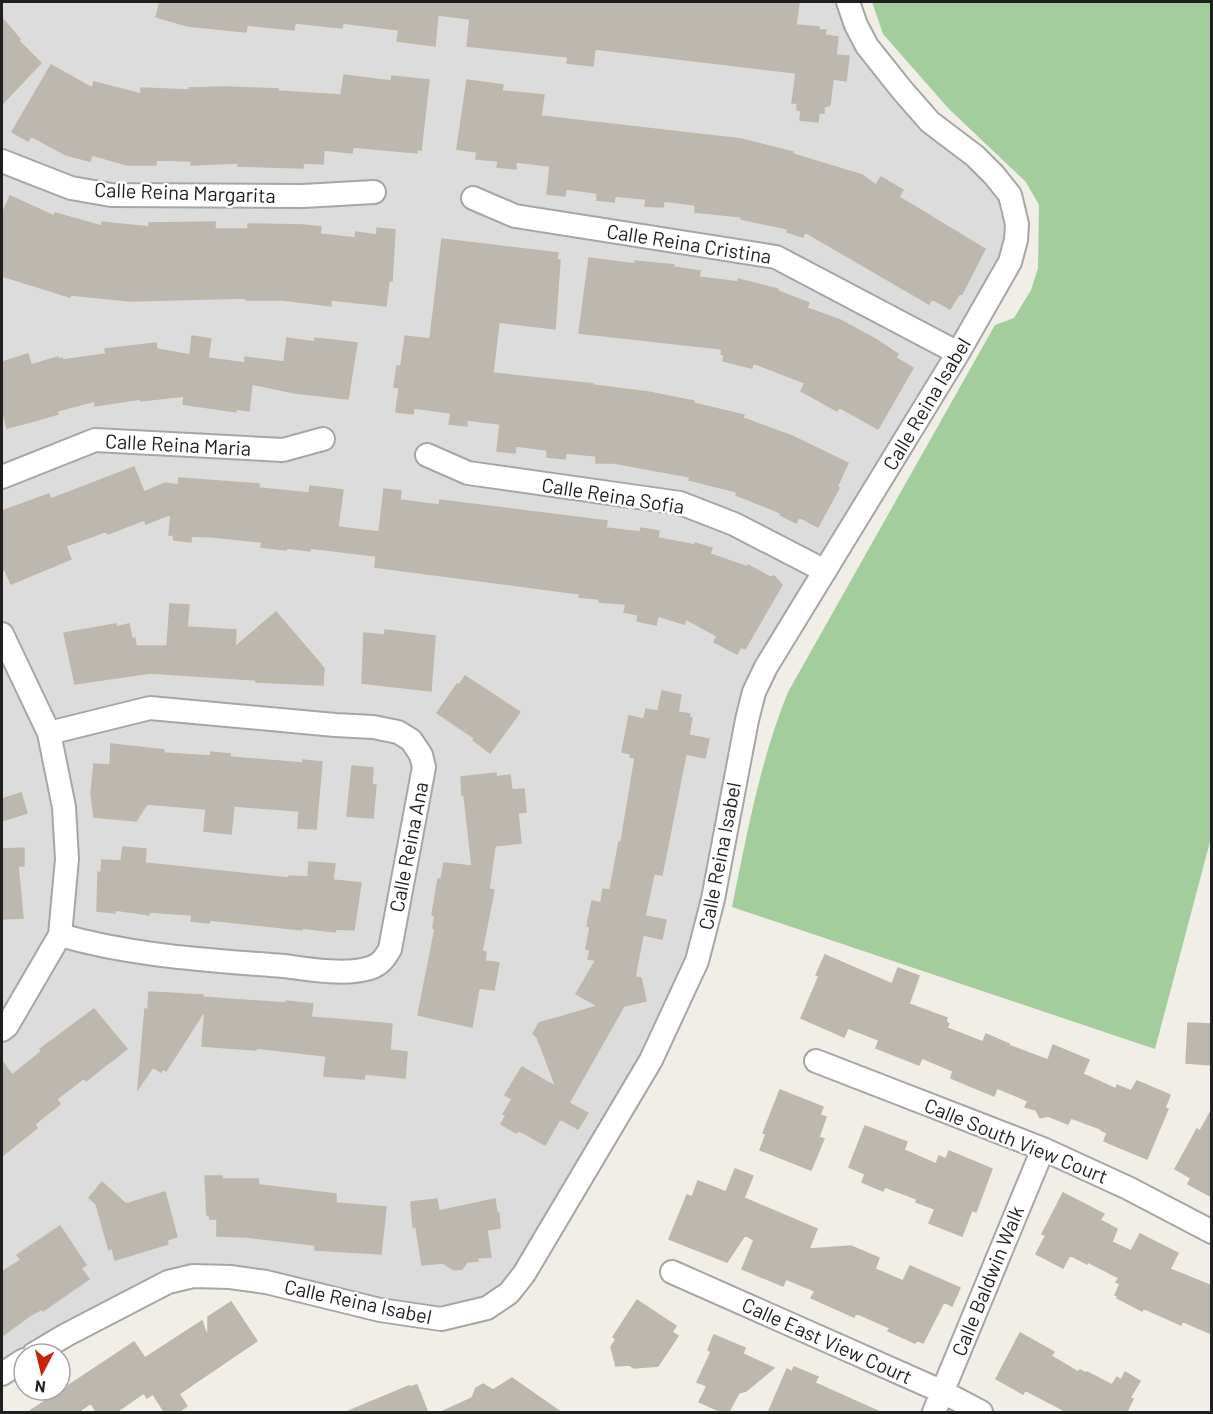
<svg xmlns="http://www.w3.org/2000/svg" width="1213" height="1414" font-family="Barlow,sans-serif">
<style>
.residential{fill:#dddcdc}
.forest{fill:#a4cd9d}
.building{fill:#bcb7af;stroke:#c1b7a9;stroke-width:1.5}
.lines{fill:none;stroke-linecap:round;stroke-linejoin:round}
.minor-casing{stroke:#a6a6a6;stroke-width:26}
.minor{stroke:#fff;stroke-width:22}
.labels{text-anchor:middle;stroke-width:5;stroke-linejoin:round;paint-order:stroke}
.street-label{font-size:20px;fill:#1f1f1f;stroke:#fff}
</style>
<rect width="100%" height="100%" fill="#f0eee6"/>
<path class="residential" d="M2,2h846l8,23 138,150 22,65 -250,427 -69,294 -173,313 -59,41 -272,-39 -191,98z"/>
<path class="forest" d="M872,2h339v836l-56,211 -423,-142c15,-73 28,-146 56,-215l207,-367 19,-7 17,-28 7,-22 1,-63 -13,-23 -77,-73 -66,-75z"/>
<path class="building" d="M160,2h639l-3,23 23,2v3h7l-1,5 13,2 -2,18 13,1 -3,25 -13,-2 -3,26 -6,2v6h-5l-1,9 -18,-2 1,-9 -4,-1v-7h-5l4,-30 -201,-24 -2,17 -26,-3 1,-6 -101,-11 3,-27 -32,-4 -3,31 -38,-5 2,-11 -56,-7 -1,5 -47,-5 -1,7 -47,-5 -1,7 -58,-6 -32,-9z
M2,18l18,21 -1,2 22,22 -39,41z
M51,65l41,23 2,-6 47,12v-6l48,2v-2l37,-1 52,2v2l63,4 3,-20 47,6 1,-5 37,4 -8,70 -4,-1v4l-64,-6 -1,6 -28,-3 -1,14 -20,-1v5l-65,-2v-3l-47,2v-4l-35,-1v5h-29l-35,-10 -2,6 -24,-6 -35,-19 -3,5 -16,-9z
M467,80l36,5 -1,6 42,4 -3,21 200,23 52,13v2l69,21 14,10 5,-8 22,13 -4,7 86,52 -23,45 -2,-1 -10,16 -18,-10 -3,5 -124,-72 -2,5 -16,-5 1,-3 -47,-10 1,-2 -47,-5v-7l-31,-4 -1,6 -18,-1 1,-7 -31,-3 -1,6 -17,-2v-7l-31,-4 -1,7 -18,-2 3,-28 -34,-4v7l-19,-2 1,-6 -22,-2 1,-7 -20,-3z
M10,196l44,20 1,-3 46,13 1,-4 47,5v-4l66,-1v7h33v-5l55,1 18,2 -1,7 35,4 1,-6 21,3v-7l18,2 -3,51h-3l-3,25 -55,-6v6l-48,-6h-37v-2l-116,3 -59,-6 -1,2 -68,-21v-62z
M442,239l116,14 -1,7h3l-5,69 -56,-7 -6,51 100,11v1l55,7 46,9 -1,2 51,12 -1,3 49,18 56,27 -11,24 2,1 -21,39 -19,-10 -3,6 -16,-8 1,-2 -45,-18 1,-3 -48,-12 1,-3 -76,-14h-18v-7l-30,-3 -1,6 -18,-2v-7l-31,-4 -1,7 -18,-2 3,-27 -33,-4v6l-18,-2 2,-11 -37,-5 -1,6 -17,-2 3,-24 -5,-1 3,-21h4l4,-30 25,3z
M589,258l46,6v-3l39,4 -1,2 27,4 -1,6 39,5v-3l40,10v2l31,12 -2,5 33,12 37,20 21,14 -2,4 17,10 -35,61 -39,-22 -2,4 -36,-20 4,-8 -52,-20 -1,5 -29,-7 1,-6 -3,-1 1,-5 -143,-16z
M192,336l19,3 -3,19 37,5v-6l39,5 3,-24 28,4v-4l42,5 -9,56 -53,-6 -43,-9 -3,27 -13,-2v3l-53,-8 1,-8 -43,5v-2l-46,7v-5l-38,10 1,3 -24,7 -27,7 -5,-19v-47l26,-8 3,11 27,-8v2l4,-1 1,2 43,-6 -1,-5 51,-6 1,6 33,6z
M134,467l10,25 21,-9 13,2 1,-7 80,6v4l50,5 1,-7 33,4 -5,37 41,5 5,-43 17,2 -1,9 39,5 1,-5 167,21 -1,7 34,4 1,-4 18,3 -1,7 37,7v-2l17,5 -2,6 38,13v-2l22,12 4,-1 8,9 -37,64 -4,-2 -4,7 -23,-12 3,-6 -31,-17 -2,5 -26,-8 -2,9 -19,-4 1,-6 -14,-3 2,-8 -27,-2v-3l-20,-2 1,-3 -205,-27 1,-11 -66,-8v3l-23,-3 -1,2 -25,-3 1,-5 -49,-5 -22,-1v6l-17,-2 -1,-5h-4l2,-21 -25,10 -2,-4 -36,14 -1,-3 -41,15 5,13 -60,25 -6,-14 -3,1v-60l47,-17 2,5z
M170,604l19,1 -2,22 49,3 -1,17 41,-35 48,56 -1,17 -67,-3v-2l-106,-7 -75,11 -11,-51 52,-9v3l13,-3 3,15 3,-1 1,8h31z
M385,630l50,6 -4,55 -69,-8 2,-50 21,2z
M465,676l55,36 -30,41 -17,-13 1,-2 -37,-25 20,-29 2,1z
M662,691l19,4 -3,17 12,2 -1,3 3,1 -3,17 20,4 -4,19 -19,-4 -24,121 -8,-1 -9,42 21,4 -4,19 -19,-4 -8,42 6,1 5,23 -22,5 -55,97 19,10 -10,16 -18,-10 -15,26 -27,-15 -2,3 -15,-9 5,-9 -3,-1 9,-15 -7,-4 17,-28 34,20 -19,-50 -4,-3 6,-11 59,-17 -22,-12 20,-34 -8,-1 2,-9 -4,-1 4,-22 -3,-1 5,-25 9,2 2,-14 7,1 9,-48h2l14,-84 -5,-1 1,-3 -9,-2 7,-36 15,3 2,-10 12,2z
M111,744l53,6v3l47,3v-4l19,2v3l73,6v-3l19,2 -6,67 -18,-1 1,-17 -65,-5 -3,28 -27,-3 2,-22 -59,-5 -11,17 -42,-4 -3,-23 3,-30 16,1z
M352,766l21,2 -1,17h4l-3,33 -26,-2z
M496,773v4l14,-2 2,15 12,-1 2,23 -8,1 3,30 -26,3 -6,43 5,1 -12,61 4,1 -1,9 14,2 -5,27 -15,-2 -7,39 -54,-12 17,-86 -2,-1 2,-12 -3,-1 6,-36 3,1 3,-17 28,3 -8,-71h-2l-1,-18z
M21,793l6,20 -25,8v-22z
M123,847l23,2 -1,14 143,15 1,-2 19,1 1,-15 26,2 -2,16 28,3 -7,47 -18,-1 -1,3 -33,-4v2l-92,-10 -1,3 -18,-2 1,-6 -43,-3v3l-34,-5v3l-18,-2 1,-39 3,1 1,-13 19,1z
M24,848v18h-6l5,52 -21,1v-70z
M825,955l67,29 6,-16 21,8 -10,28 38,14 -1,3 3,3 -2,4 36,14 3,-8 23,10 -1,1 40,15 5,-15 36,15 -6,14 33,15 1,-4 14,6 6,-10 33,14 -5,13 3,1 -21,50 -43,-18 3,-8 -6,-3v-1l-30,-11 -3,6 -20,-8 -8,2 -4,-8 -11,-3 3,-6 -31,-13 -3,8 -43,-18 2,-7 -31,-13 -3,7 -43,-17 3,-8 -31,-12 -4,9 -43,-19 18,-42 -3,-1z
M149,992l54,3 -1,2 39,3 45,3v-2l27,3 -2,13 81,7 -2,26 17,2 -2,26 -40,-4 -1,5 -40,-3 2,-20 -70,-8v2l-54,-4 3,-36 -39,61 -3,-2 -2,3 -8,-5 -15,22 7,-80 3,1z
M94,1009l33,40 -41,32 -2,-3 -27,21 3,5 -25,20 2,4 -35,28v-95l10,14 30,-24 -2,-2z
M1188,1023l24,1v41l-26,-2z
M780,1090l43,17 -3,8 6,2 -7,20 5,2 -13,31 -51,-20 6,-16 -3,-1z
M1212,1109v88l-24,-13 3,-6 -16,-9 22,-40 3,2z
M865,1126l42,16 -3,8 32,14 3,-8 7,3 3,-8 43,18 -16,43 -4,-2 -10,26 -33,-13 6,-14 -19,-7 1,-3 -32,-12 -2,4 -21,-9 3,-8 -16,-7z
M735,1169l18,7 -9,22 73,31 -8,20 42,-3 28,12 -4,11 28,12 7,-15 50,22 -8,18 -8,-4 -21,41 -6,-3 -2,3 -27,-12 2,-3 -34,-15 -2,4 -43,-19 4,-7 -29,-12 -3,7 -41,-17 12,-29 -9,-5 -18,27 -58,-23 18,-44 5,2 6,-16 28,11z
M205,1176h17v3h36l1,6 77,9v9l50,4 -5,47 -66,-4v-5l-69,-8 -29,-1v-17h-7l-1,-4h-2z
M102,1182l24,22 39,-12 12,45 -10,3 1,4 -53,16 -3,-12 -3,2 -13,-46 -7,-6z
M1063,1193l41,21 -4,6 17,9 -5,13 19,9 9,-17 38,19 -8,16 42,17v48l-30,-13 -1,4 -38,-17 -1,3 -25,-13 1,-2 -3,-1 5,-11 -4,-2 3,-4 -31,-16 -1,2 -17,-9 -7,13 -27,-14 10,-19 -4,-1z
M437,1199l2,12 56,-12 2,14h2l1,15 -13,2 4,27 -14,1 1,3 -11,1 -5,7 -8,1 -11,-7 -21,2 -6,-38h-3l-2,-25z
M60,1226l26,39 -5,3 8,11 -46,32 -1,-2 -11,6 -29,21v-64l19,-12 -4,-5z
M637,1300l39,26 -4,6 6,4 -20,30 -24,2 -5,-3 -13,1 -5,-19 5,-8 -3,-2z
M231,1302l26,39 -78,53 8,12 -10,7h-12l-12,-19 -6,4 -3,-5 -29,20h-18l-6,-10 -14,10h-50l107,-71 11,16 57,-37 6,17v-21z
M1020,1333l34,19 -3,4 27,16 2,-2 6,3 1,-1 25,13 5,-8 4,3 4,-8 15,9 -10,17 3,1 -7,14h-57l-44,-23 -2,4 -27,-15z
M714,1335l31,13 -2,6 31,14 -28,23 -7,2 -11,20h-4l-25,-11 8,-16 -10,-4 14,-30 -3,-2z
M794,1367l24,10 -3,6 67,30h-114l19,-44 5,3z
M512,1378l50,35h-123l33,-15 4,-10 7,-4 10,6z
M417,1385l11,28h-84l65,-27 1,1z"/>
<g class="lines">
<g class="minor-casing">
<path id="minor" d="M2,161l69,27 40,7 192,1 71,-4
M473,198l42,18 261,41 182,96
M427,455l41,18 212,30 54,21 91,47
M2,477l93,-37 188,10 40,-11
M2,634l47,99 15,74 3,52 -7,76 -53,91 -5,4
M49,733l101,-25 185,17 38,2 25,5 13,8 10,15 3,12 -34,182c-5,9 -10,16 -20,19 -26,8 -59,1 -87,-2 -74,-6 -151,-10 -223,-31
M816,1061l227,88 85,39 84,44
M672,1272l271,120 38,20
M34,1354l32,-19 102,-53 25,-6 37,1 36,5 114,28 61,9 46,-11 22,-15 15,-19 127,-214 46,-99 16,-62 34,-179 7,-28 12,-25 192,-314 52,-91 6,-22 1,-16 -7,-29 -16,-20 -19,-19 -45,-34 -28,-32 -35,-44 -11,-21 -8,-23
M2,1374l22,-14
M934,1412l109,-263"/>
</g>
<use href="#minor" class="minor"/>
</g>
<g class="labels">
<g class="street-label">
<text transform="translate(185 193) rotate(2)" y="7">Calle Reina Margarita</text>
<text transform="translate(689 244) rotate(9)" y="7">Calle Reina Cristina</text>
<text transform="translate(927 404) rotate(-59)" y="7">Calle Reina Isabel</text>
<text transform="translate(178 445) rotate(3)" y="7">Calle Reina Maria</text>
<text transform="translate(613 496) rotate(9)" y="7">Calle Reina Sofia</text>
<text transform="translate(409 847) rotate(-79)" y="7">Calle Reina Ana</text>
<text transform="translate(720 856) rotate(-79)" y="7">Calle Reina Isabel</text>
<text transform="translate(1016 1141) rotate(22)" y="7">Calle South View Court</text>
<text transform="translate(988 1281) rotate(-68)" y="7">Calle Baldwin Walk</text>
<text transform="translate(358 1302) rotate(12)" y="7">Calle Reina Isabel</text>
<text transform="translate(827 1341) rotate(24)" y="7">Calle East View Court</text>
</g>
</g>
<rect width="1213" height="1414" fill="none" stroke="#1f1f1f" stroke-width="6"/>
<g transform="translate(42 1372) rotate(187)"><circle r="28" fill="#ffffff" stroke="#a5a5a5" stroke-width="1.5"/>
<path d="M0-4.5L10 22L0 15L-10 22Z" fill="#c62509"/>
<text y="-9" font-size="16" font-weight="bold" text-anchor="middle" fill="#1f1f1f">N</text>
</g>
</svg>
